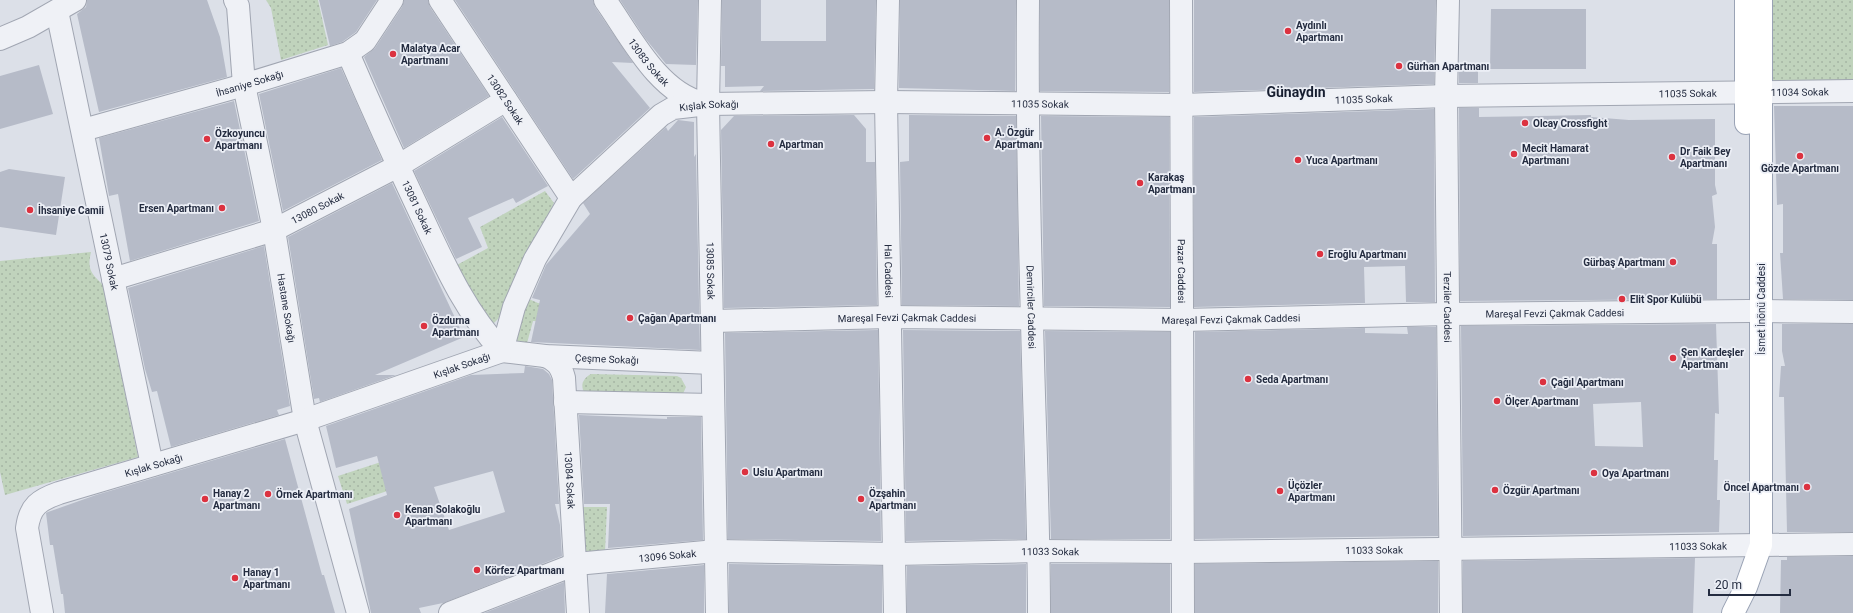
<svg xmlns="http://www.w3.org/2000/svg" width="1853" height="613" font-family="Roboto,sans-serif">
<style>
.grass{fill:url(#grass-dots)}
.building{fill:#b6bbc8;fill-rule:evenodd}
.lines{fill:none;stroke-linecap:round;stroke-linejoin:round}
.minor-casing{stroke:#a1a6b2;stroke-width:24}
.major-casing{stroke:#9aa3b5;stroke-width:24}
.minor{stroke:#eff1f6;stroke-width:22}
.major{stroke:#fff;stroke-width:22}
.poi-dot{fill:#dc3240;stroke:#eceff6;stroke-width:1.5}
.labels{text-anchor:middle;stroke-width:3.5;stroke-linejoin:round;paint-order:stroke}
.poi-label{font-size:10px;font-weight:bold;fill:#242c40;stroke:#eceff6;text-anchor:start}
.street-label{font-size:10px;fill:#242c40;stroke:#eceff6}
.district-label{font-size:14px;font-weight:bold;fill:#171e30;stroke:#eceff6}
</style>
<defs>
<pattern id="grass-dots" width="8" height="8" patternUnits="userSpaceOnUse"><rect width="8" height="8" fill="#c0d3bc"/><path d="M2 2h.1M6 6h.1" fill="none" stroke="#a5b5a3" stroke-width="1.8" stroke-linecap="round"/></pattern>
</defs>
<rect width="100%" height="100%" fill="#dce0e8"/>
<path class="grass" d="M266,0h52l10,45 -47,15 -10,-52z
M1767,0h86v87l-86,-2z
M545,191l9,12 -56,116 -4,4 -9,-8 -30,-49 33,-18 -8,-21z
M91,252c-4,18 0,21 12,33l35,172 -133,38 -5,-23v-211z
M524,297l14,6 21,4 -3,15 -23,-1 -7,26 -18,-2z
M591,374l86,2 4,2 5,9 -4,9 -97,-2c-5,-8 -3,-15 6,-20z
M381,462l56,13 -90,29 -9,-28z
M580,507h27l-2,45 -23,3z"/>
<path class="building" d="M87,0h120l13,37 7,40 -128,35 -22,-98 9,-7z
M319,0h58l-21,32 -14,10 -12,4z
M404,0h24l2,7 59,89 -85,52 -40,-91 11,-9 27,-41z
M455,0h138l2,7 38,56 -21,-1 38,46 -77,71z
M620,0h78l-2,65 -30,-1 -21,-26z
M722,0h39v41h65v-41h50l-2,89 -114,2 4,-5 -39,1v-21h-4z
M900,0h116l-1,91 -116,-3z
M1040,0h129v92l-129,-1z
M1194,0h242l-2,84 -240,8z
M1491,9h95v60h-96z
M39,65l14,49 -53,15v-53z
M1478,65v18h-19v-17z
M341,68l41,92 -99,51 -24,-117z
M234,101l25,120 -129,40 -12,-67 -9,2 -10,-58z
M1774,106h79v194l-70,-1 -3,-46h3v-49l-6,1z
M1459,108h20v9l112,-2v2l38,3 86,-1v66l2,9 -5,2 3,31 -3,17h5v55l-257,2z
M1434,109l1,193h-29l-1,-36 -41,1 1,36 -171,4v-190z
M854,115l12,14v33h9l2,143 -153,3 -3,-178 13,-14z
M909,115l107,1 3,190 -117,-1 -2,-143 9,-1z
M1041,116l128,1 1,190 -126,-1z
M502,117l46,69 -32,17 -3,-5 -45,20 14,29 -26,12 -42,-88z
M678,120l16,2v35l2,-3 4,196 -169,-8 9,-42 -8,-2 14,-33 44,-51 -7,-11 83,-76 2,4z
M9,169l56,8 -9,58 -56,-8v-55z
M392,183l72,154 -89,38h21l-76,27 -1,-4 -5,1 -26,-162z
M264,246l26,160 -13,4 2,5 -108,32 -14,-56 -5,1 -7,-23 -17,-81z
M1716,324l3,90 -4,-1 -1,47h4l-1,40h3l-1,32 -256,4 -2,-210zM1641,402l2,45 -48,-1 -2,-42z
M1782,324h71v208h-66l-3,-135h-5l2,-31h4l-3,-15z
M1407,327h29l2,209 -243,3v-207l170,-4v5l43,1z
M878,330l3,211 -153,-2 -3,-206z
M903,330l117,1 6,208 -120,2z
M1045,331l125,1v207h-119z
M525,366l18,3 6,5 3,6 7,124h-4l5,21 2,31 -119,47 -24,5 2,5h-50l-22,-104 38,-14 -10,-39 -41,12 -10,-42 145,-51 53,-2zM493,471l12,41 -56,18 -15,-43z
M579,415l88,4v-2h34l2,123 -95,8 2,-44h-26z
M285,439l37,136h2l11,38h-270l-2,-19h-2l-8,-49h-3l-4,-32 2,-1 48,-17z
M1853,556v57h-73l1,-53h6v-3z
M1695,558l-2,55h-230v-52z
M1438,561v52h-243v-49z
M729,564l153,2v47h-153z
M1026,564v49h-119v-47z
M1051,564h119v49h-119z
M704,565v48h-99l2,-39z
M564,582l1,31h-81z"/>
<g class="lines">
<g class="minor-casing">
<g id="minor">
<path id="s1" d="M235,0l3,6 6,79 30,145 31,190 53,193"/>
<path id="s2" d="M440,0l131,198"/>
<path id="s3" d="M605,0c25,35 53,93 98,103"/>
<path id="s4" d="M710,0l-2,104 9,509"/>
<path id="s5" d="M888,0l-2,102 9,511"/>
<path id="s6" d="M1028,0c-1,107 1,214 4,320 2,98 7,195 7,293"/>
<path id="s7" d="M1181,0l2,613"/>
<path id="s8" d="M1448,0l-2,96 5,517"/>
<path id="s9" d="M57,11l95,454"/>
<path d="M0,39l28,-12 47,-27"/>
<path id="s10" d="M348,53c24,56 49,111 75,166 22,47 43,94 79,132l43,5 167,7"/>
<path id="s11" d="M83,130l161,-45 104,-32 17,-12 27,-41"/>
<path id="s12" d="M113,279l161,-49 124,-64 108,-66"/>
<path d="M1761,311l92,1"/>
<path id="s13" d="M713,321l177,-4 293,3 265,-6 301,-3"/>
<path id="s14" d="M545,356c11,4 16,10 19,22l14,235"/>
<path d="M565,402l148,3"/>
<path id="s15" d="M42,613l-15,-85c3,-22 12,-28 32,-35l246,-73 197,-69 12,-44 21,-48 36,-61 90,-83 12,-7 35,-4 178,-2 296,3 264,-9 407,-5"/>
<path id="s16" d="M450,613l126,-49 140,-13 178,3 145,-3 143,1 671,-8"/>
</g>
</g>
<g class="major-casing">
<path id="major" d="M1746,0v123
M1733,613l13,-26 15,-42v-545"/>
</g>
<use href="#minor" class="minor"/>
<use href="#major" class="major"/>
</g>
<g class="poi-dot">
<circle cx="1288" cy="31" r="4"/>
<circle cx="393" cy="54" r="4"/>
<circle cx="1399" cy="66" r="4"/>
<circle cx="1525" cy="123" r="4"/>
<circle cx="987" cy="138" r="4"/>
<circle cx="207" cy="139" r="4"/>
<circle cx="771" cy="144" r="4"/>
<circle cx="1514" cy="154" r="4"/>
<circle cx="1800" cy="156" r="4"/>
<circle cx="1672" cy="157" r="4"/>
<circle cx="1298" cy="160" r="4"/>
<circle cx="1140" cy="183" r="4"/>
<circle cx="222" cy="208" r="4"/>
<circle cx="30" cy="210" r="4"/>
<circle cx="1320" cy="254" r="4"/>
<circle cx="1673" cy="262" r="4"/>
<circle cx="1622" cy="299" r="4"/>
<circle cx="630" cy="318" r="4"/>
<circle cx="424" cy="326" r="4"/>
<circle cx="1673" cy="358" r="4"/>
<circle cx="1248" cy="379" r="4"/>
<circle cx="1543" cy="382" r="4"/>
<circle cx="1497" cy="401" r="4"/>
<circle cx="745" cy="472" r="4"/>
<circle cx="1594" cy="473" r="4"/>
<circle cx="1807" cy="487" r="4"/>
<circle cx="1495" cy="490" r="4"/>
<circle cx="1280" cy="491" r="4"/>
<circle cx="268" cy="494" r="4"/>
<circle cx="205" cy="499" r="4"/>
<circle cx="861" cy="499" r="4"/>
<circle cx="397" cy="515" r="4"/>
<circle cx="477" cy="570" r="4"/>
<circle cx="235" cy="578" r="4"/>
</g>
<g class="labels">
<g class="poi-label">
<text x="1296" y="29">Aydınlı<tspan x="1296" dy="12">Apartmanı</tspan></text>
<text x="401" y="52">Malatya Acar<tspan x="401" dy="12">Apartmanı</tspan></text>
<text x="1407" y="70">Gürhan Apartmanı</text>
<text x="1533" y="127">Olcay Crossfight</text>
<text x="995" y="136">A. Özgür<tspan x="995" dy="12">Apartmanı</tspan></text>
<text x="215" y="137">Özkoyuncu<tspan x="215" dy="12">Apartmanı</tspan></text>
<text x="779" y="148">Apartman</text>
<text x="1522" y="152">Mecit Hamarat<tspan x="1522" dy="12">Apartmanı</tspan></text>
<text x="1680" y="155">Dr Faik Bey<tspan x="1680" dy="12">Apartmanı</tspan></text>
<text x="1306" y="164">Yuca Apartmanı</text>
<text x="1800" y="172" text-anchor="middle">Gözde Apartmanı</text>
<text x="1148" y="181">Karakaş<tspan x="1148" dy="12">Apartmanı</tspan></text>
<text x="214" y="212" text-anchor="end">Ersen Apartmanı</text>
<text x="38" y="214">İhsaniye Camii</text>
<text x="1328" y="258">Eroğlu Apartmanı</text>
<text x="1665" y="266" text-anchor="end">Gürbaş Apartmanı</text>
<text x="1630" y="303">Elit Spor Kulübü</text>
<text x="638" y="322">Çağan Apartmanı</text>
<text x="432" y="324">Özdurna<tspan x="432" dy="12">Apartmanı</tspan></text>
<text x="1681" y="356">Şen Kardeşler<tspan x="1681" dy="12">Apartmanı</tspan></text>
<text x="1256" y="383">Seda Apartmanı</text>
<text x="1551" y="386">Çağıl Apartmanı</text>
<text x="1505" y="405">Ölçer Apartmanı</text>
<text x="753" y="476">Uslu Apartmanı</text>
<text x="1602" y="477">Oya Apartmanı</text>
<text x="1288" y="489">Üçözler<tspan x="1288" dy="12">Apartmanı</tspan></text>
<text x="1799" y="491" text-anchor="end">Öncel Apartmanı</text>
<text x="1503" y="494">Özgür Apartmanı</text>
<text x="213" y="497">Hanay 2<tspan x="213" dy="12">Apartmanı</tspan></text>
<text x="869" y="497">Özşahin<tspan x="869" dy="12">Apartmanı</tspan></text>
<text x="276" y="498">Örnek Apartmanı</text>
<text x="405" y="513">Kenan Solakoğlu<tspan x="405" dy="12">Apartmanı</tspan></text>
<text x="485" y="574">Körfez Apartmanı</text>
<text x="243" y="576">Hanay 1<tspan x="243" dy="12">Apartmanı</tspan></text>
</g>
<g class="street-label">
<text dy="4" stroke="none"><textPath href="#s3" startOffset="76">13083 Sokak</textPath></text>
<text dy="4" stroke="none"><textPath href="#s11" startOffset="173">İhsaniye Sokağı</textPath></text>
<text dy="4" stroke="none"><textPath href="#s15" startOffset="2035">11034 Sokak</textPath></text>
<text dy="4" stroke="none"><textPath href="#s15" startOffset="1923">11035 Sokak</textPath></text>
<text dy="4" stroke="none"><textPath href="#s2" startOffset="119">13082 Sokak</textPath></text>
<text dy="4" stroke="none"><textPath href="#s15" startOffset="1599">11035 Sokak</textPath></text>
<text dy="4" stroke="none"><textPath href="#s15" startOffset="1275">11035 Sokak</textPath></text>
<text dy="4" stroke="none"><textPath href="#s15" startOffset="944">Kışlak Sokağı</textPath></text>
<text dy="4" stroke="none"><textPath href="#s10" startOffset="169">13081 Sokak</textPath></text>
<text dy="4" stroke="none"><textPath href="#s12" startOffset="217">13080 Sokak</textPath></text>
<text dy="4" stroke="none"><textPath href="#s9" startOffset="256">13079 Sokak</textPath></text>
<text dy="4" stroke="none"><textPath href="#s4" startOffset="271">13085 Sokak</textPath></text>
<text dy="4" stroke="none"><textPath href="#s5" startOffset="271">Hal Caddesi</textPath></text>
<text dy="4" stroke="none"><textPath href="#s7" startOffset="271">Pazar Caddesi</textPath></text>
<text dy="4" stroke="none"><textPath href="#s8" startOffset="307">Terziler Caddesi</textPath></text>
<text dy="4" stroke="none"><textPath href="#s6" startOffset="307">Demirciler Caddesi</textPath></text>
<text dy="4" stroke="none"><textPath href="#s1" startOffset="313">Hastane Sokağı</textPath></text>
<text transform="translate(1761 309) rotate(-90)" y="4">İsmet İnönü Caddesi</text>
<text dy="4" stroke="none"><textPath href="#s13" startOffset="842">Mareşal Fevzi Çakmak Caddesi</textPath></text>
<text dy="4" stroke="none"><textPath href="#s13" startOffset="194">Mareşal Fevzi Çakmak Caddesi</textPath></text>
<text dy="4" stroke="none"><textPath href="#s13" startOffset="518">Mareşal Fevzi Çakmak Caddesi</textPath></text>
<text dy="4" stroke="none"><textPath href="#s10" startOffset="442">Çeşme Sokağı</textPath></text>
<text dy="4" stroke="none"><textPath href="#s15" startOffset="560">Kışlak Sokağı</textPath></text>
<text dy="4" stroke="none"><textPath href="#s15" startOffset="236">Kışlak Sokağı</textPath></text>
<text dy="4" stroke="none"><textPath href="#s14" startOffset="133">13084 Sokak</textPath></text>
<text dy="4" stroke="none"><textPath href="#s16" startOffset="1258">11033 Sokak</textPath></text>
<text dy="4" stroke="none"><textPath href="#s16" startOffset="934">11033 Sokak</textPath></text>
<text dy="4" stroke="none"><textPath href="#s16" startOffset="610">11033 Sokak</textPath></text>
<text dy="4" stroke="none"><textPath href="#s16" startOffset="227">13096 Sokak</textPath></text>
</g>
<g class="district-label">
<text x="1296" y="97">Günaydın</text>
</g>
</g>
<path d="M1709 589v6h81v-6" fill="none" stroke="#242c40" stroke-width="2"/>
<text x="1715" y="589" font-size="12" fill="#242c40" stroke="#eceff6" stroke-width="3" paint-order="stroke">20 m</text>
</svg>
